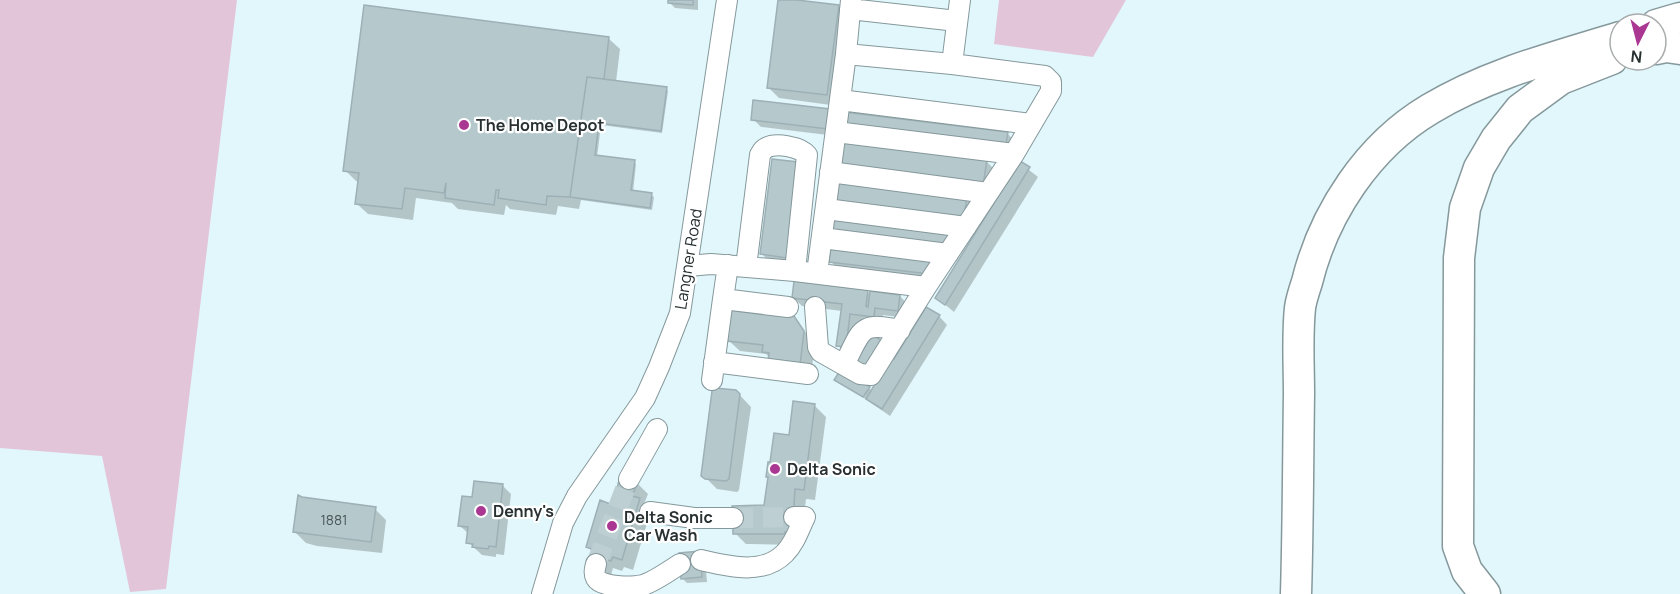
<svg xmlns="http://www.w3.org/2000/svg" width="1680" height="594" font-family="Manrope,sans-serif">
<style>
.green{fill:#e3c5da}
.shadow{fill:#0003}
.building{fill:#b5c9cd;stroke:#9db0b5;stroke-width:1.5}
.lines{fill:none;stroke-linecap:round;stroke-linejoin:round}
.minor-tunnel{stroke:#bdcfd3;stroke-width:20;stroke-dasharray:20 10;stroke-linecap:butt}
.minor-casing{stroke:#85989c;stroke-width:22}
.highway-casing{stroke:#85989c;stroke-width:33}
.minor{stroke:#fff;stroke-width:20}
.highway{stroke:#fff;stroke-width:30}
.poi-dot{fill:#aa3893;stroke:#fff;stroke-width:2}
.labels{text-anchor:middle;stroke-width:4.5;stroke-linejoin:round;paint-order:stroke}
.number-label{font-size:14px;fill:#4b5658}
.poi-label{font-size:16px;font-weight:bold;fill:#283031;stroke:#fff;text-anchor:start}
.street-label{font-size:16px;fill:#283031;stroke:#fff}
</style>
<rect width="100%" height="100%" fill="#e2f7fb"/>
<path class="green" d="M0,0h237l-71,589 -36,3 -28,-136 -102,-8z
M999,0h127l-33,57 -99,-13z"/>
<path class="shadow" d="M670,0h28v10l-23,-2 -5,-5z
M779,0l59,7 11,11 -11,88 -59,-8 -11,-11z
M608,38l12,11 -4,33 50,7 2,2 -6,42 -61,-8 -4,32 37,5 2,2 -3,28 18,3 3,2 -2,13 -71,-10 -2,9 -21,-3 -2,9 -46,-6 -4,-4 -2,10 -46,-6 -6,-6 -36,-5 -3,22 -45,-6 -12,-11 3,-21 -3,-1 -11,-11z
M830,110l6,26 -75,-9 -8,-8z
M853,132l154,1 8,9 -1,10z
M845,143l141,18 11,11 -3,23z
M774,161l23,107 -24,-3 -11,-11z
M1020,163l18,14 -84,135 -17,-14z
M840,182l126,16 11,11 -2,20z
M930,260l9,8 -2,14 -98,-13 -9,-8z
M867,291l4,5h29l8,9 -2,13 -23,-3 -1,10 -24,-3 -4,33 -8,-1 -8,-9 4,-34 -40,-5 -9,-9z
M939,316l8,9 -57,91 -54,-37 33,9 3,3 23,-30z
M793,318l22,25 -4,32 -41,-17 -4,-4 -26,-3 -12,-11z
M736,391l15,16 -12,83 -2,2 -20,-3 -11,-11z
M815,406l11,11 -11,83 -9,-1 -2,17 1,26h-10l1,3 -50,-1 -11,-11 31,-27 24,-69z
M637,483l11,11 -4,10 7,6 -18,60 -9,-3 -2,4 -9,-3 -2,7 -8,-2 -9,-20 -7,-7 27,-39z
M503,486l8,8 -7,61 -8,-1v3l-14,-2 -14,-13 1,-8 -9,-8z
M375,509l11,11 -4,33 -65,-7 -11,-3 -11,-11z
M705,558l2,24 -20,1 -5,-5z"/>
<path class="building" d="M668,0h25v5l-25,-2z
M778,0h19l42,5 -12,90 -60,-7z
M364,5l245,32 -5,42 -17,-2 -17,120 -23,-1 -1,9 -48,-7 1,-8h-3l-2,15 -49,-7 1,-15 -2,10 -39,-5 -3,21 -47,-5 4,-31 -16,-2z
M587,77l80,10 -6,44 -62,-8 -4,32 40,5 -4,30 21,3 -2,15 -80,-11z
M753,100l77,9 -2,20 -77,-9z
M844,112l164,20 -2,12 -163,-20z
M844,142l143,18 -4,25 -143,-18z
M772,159l26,3 -11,96 -27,-4z
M1020,161l10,6 -85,138 -10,-7z
M839,180l128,16 -3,22 -128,-16z
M834,216l116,15 -2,15 -115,-14z
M831,246l100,12 -2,16 -100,-12z
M794,281l74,9 -2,16 2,1 2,-16 30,4 -2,16 -23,-3 -1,9 -24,-3 -4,33 -10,-1 6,-42 -50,-6z
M926,307l14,8 -58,94 -16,-10 25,-42 3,2z
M730,309l64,7 10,15 -4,34 -32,-4 1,-8 -7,-1 1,-7 -36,-4z
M872,335l11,6 -16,27 -11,-7z
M841,369l29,18 -7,10 -29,-17z
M715,388l21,2 4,4 -11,85 -3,2 -21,-2 -4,-3 11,-85z
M793,401l22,3 -11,86 -9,-1 -1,15 1,28h-10v2h-52l-1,-28 32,-1 4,-28h-2l2,-15h2l4,-29 15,2z
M620,476l18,6 -6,14 8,2 -18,62 -9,-3 -2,4 -9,-3 -12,4 4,-12 -8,-3 14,-47 13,5z
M474,481l29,3 -7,63 -7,-1 -1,3 -16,-2 1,-3 -7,-1 2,-16 -10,-1 4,-30 10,1z
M298,495l4,2 74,10 -5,35 -78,-10z
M700,551l2,26 -21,2 -2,-26z"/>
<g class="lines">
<path class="minor-tunnel" d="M733,518l61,-1
M596,564l33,-85"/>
<g class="minor-casing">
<path id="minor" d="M850,9l107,12
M846,54l5,-54
M952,64l8,-64
M840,100l191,24
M836,132l178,22
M830,172l158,21
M826,209l140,18
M822,238l126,16
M728,265l-5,34 65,8
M688,266l23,-2 84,7 131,16 -55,88 -11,-1 -39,-22 -3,-5 -3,-40
M746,267l14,-112c1,-2 3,-6 6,-7 9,-6 35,-1 41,7l-12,116
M817,273l29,-219 106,10 93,12 6,6v9l-37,63 -88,133
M714,362l94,12
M844,365c18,-34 14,-44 56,-35
M712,380l11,-81
M629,479l28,-50
M650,512l44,6h39
M701,560c26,6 62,16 84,-7 10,-10 14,-24 20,-36h-11
M596,564c-1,5 -3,9 0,14 6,10 41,10 50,6 12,-5 23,-13 34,-20
M542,594l21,-71 14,-27 68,-98 14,-31 21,-54 47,-313"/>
</g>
<g class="highway-casing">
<path id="highway" d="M1656,25l24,-7
M1656,49l10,-2 14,2
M1296,594c2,-66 2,-133 3,-200 0,-28 -2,-58 1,-86 1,-8 4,-17 7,-26 17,-69 61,-136 123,-173 58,-35 125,-52 190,-72
M1485,594l-18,-23 -9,-25 1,-288 6,-50 14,-40 17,-29 24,-30 41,-30 51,-20"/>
</g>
<use href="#minor" class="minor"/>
<use href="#highway" class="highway"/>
</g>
<g class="poi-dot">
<circle cx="464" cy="125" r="6"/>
<circle cx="775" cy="469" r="6"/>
<circle cx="481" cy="511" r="6"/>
<circle cx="612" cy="526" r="6"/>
</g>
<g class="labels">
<g class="number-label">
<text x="334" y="525">1881</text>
</g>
<g class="poi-label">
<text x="476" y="131">The Home Depot</text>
<text x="787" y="475">Delta Sonic</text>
<text x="493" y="517">Denny's</text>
<text x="624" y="523">Delta Sonic<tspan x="624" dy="18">Car Wash</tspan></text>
</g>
<g class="street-label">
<text transform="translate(688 259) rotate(-81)" y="6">Langner Road</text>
</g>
</g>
<g transform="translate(1638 42) rotate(186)"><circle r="28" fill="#ffffff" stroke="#a9acad" stroke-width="1.5"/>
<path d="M0-4.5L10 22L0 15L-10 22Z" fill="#aa3893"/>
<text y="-9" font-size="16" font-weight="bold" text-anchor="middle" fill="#283031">N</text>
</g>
</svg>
